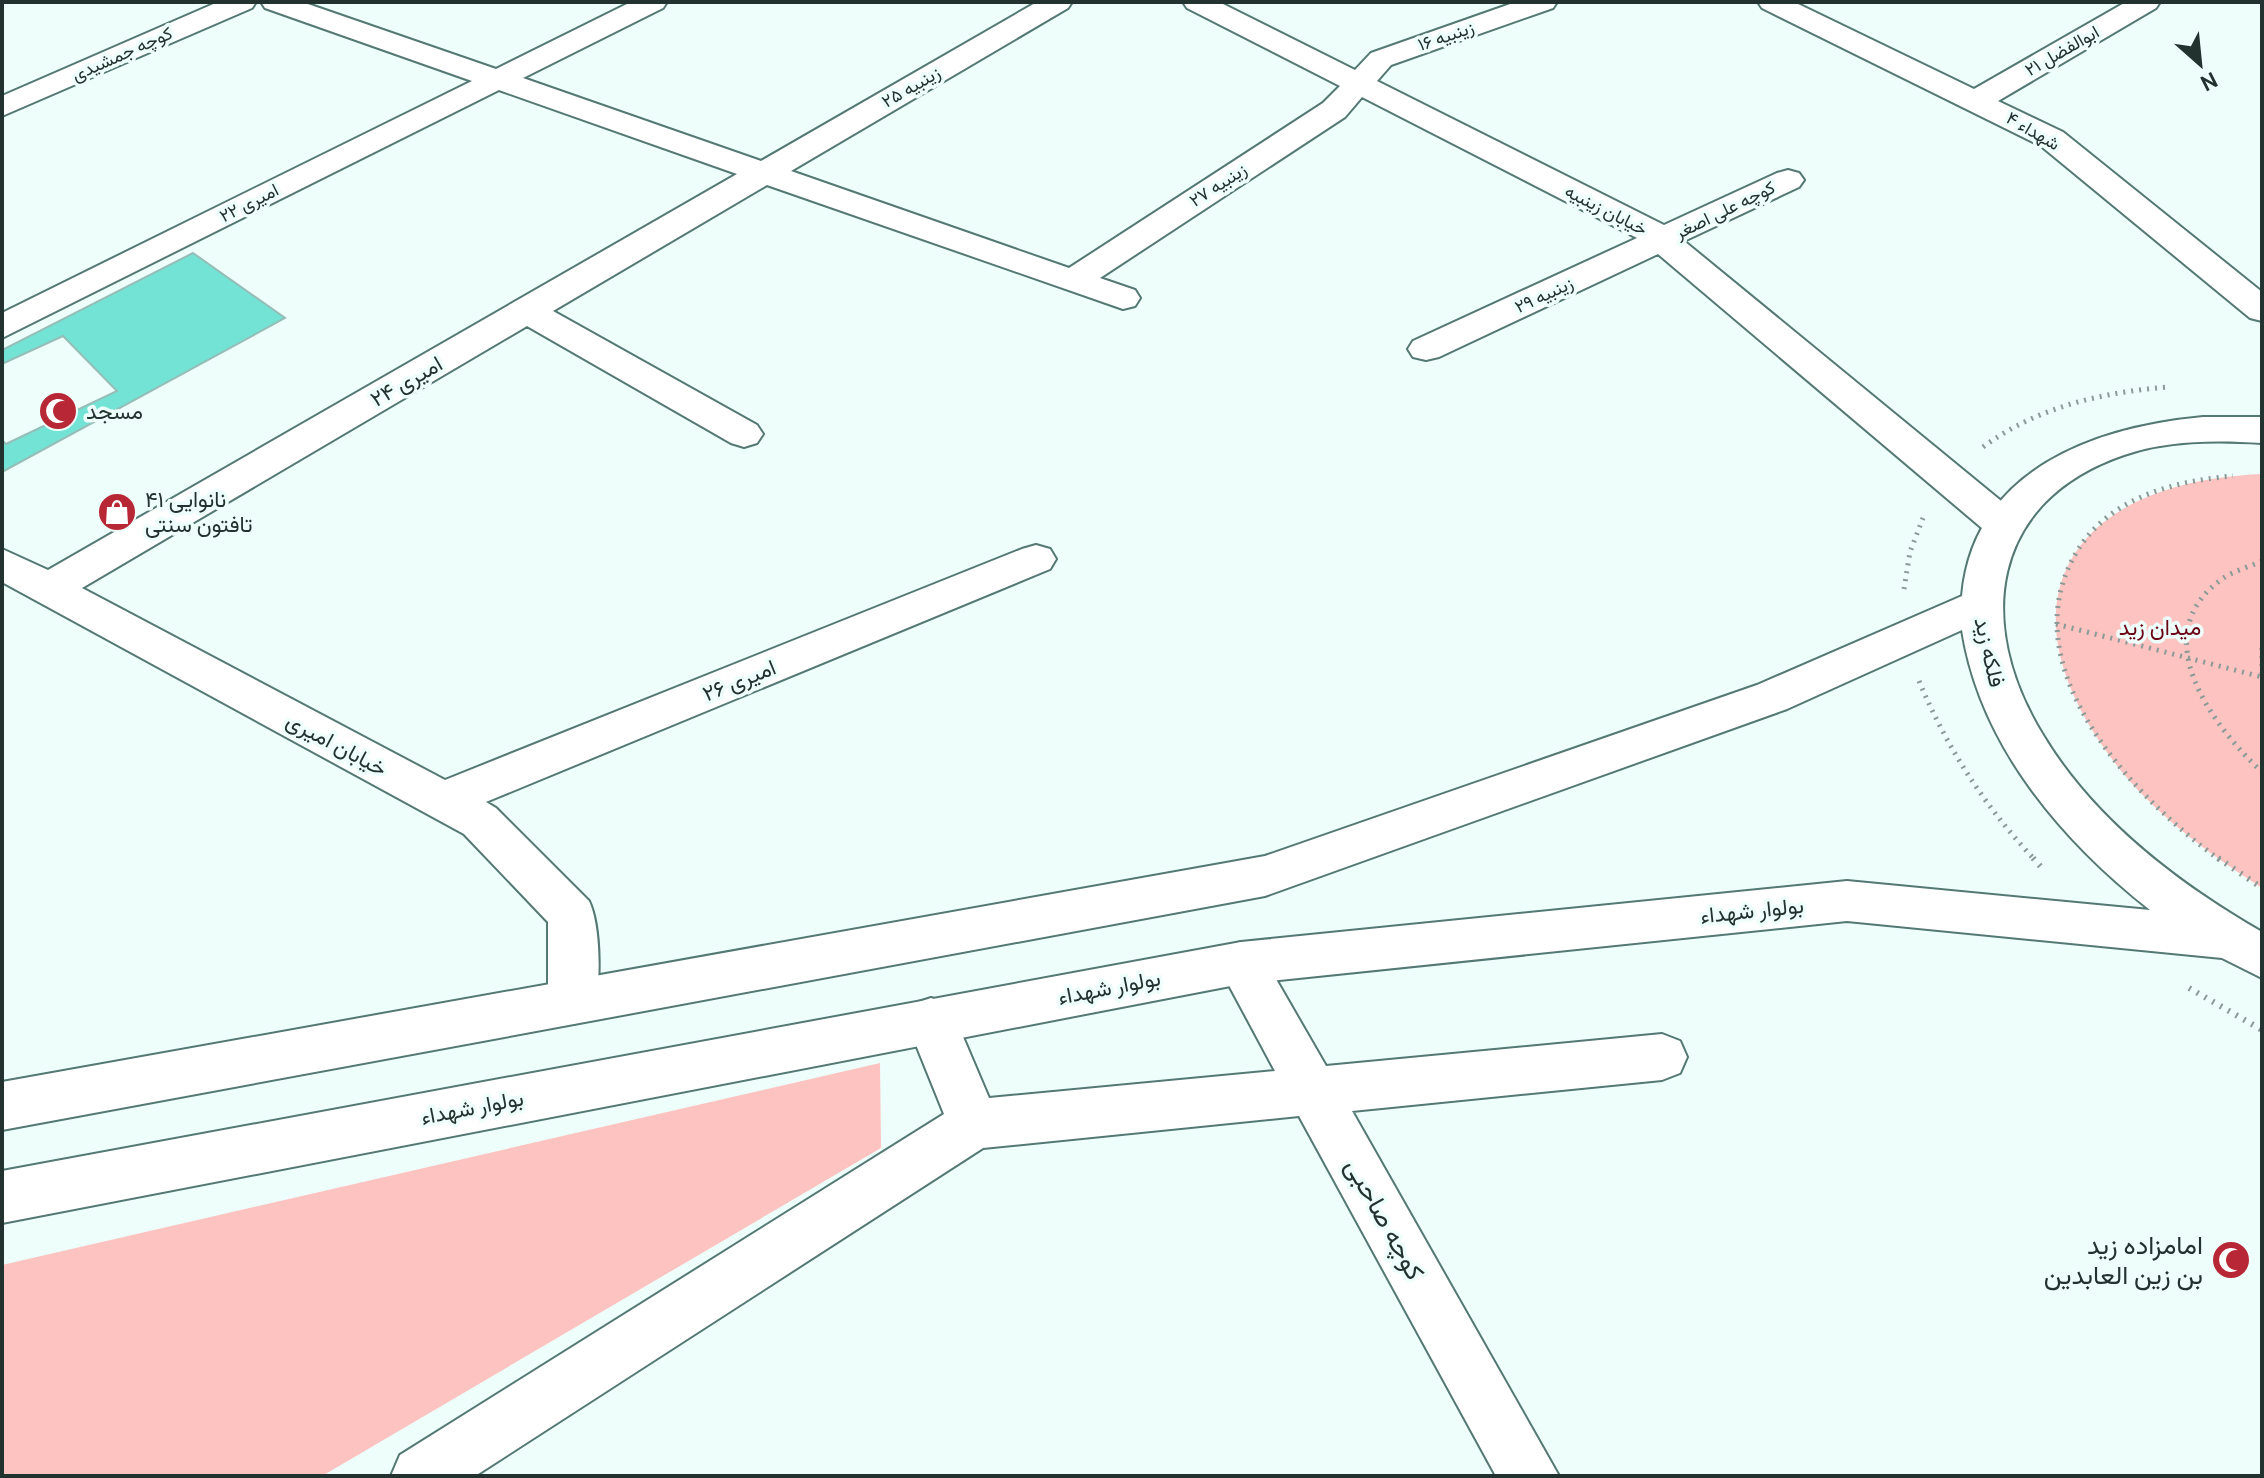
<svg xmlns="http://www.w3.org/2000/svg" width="2264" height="1478" font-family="Cabin,Vazirmatn,sans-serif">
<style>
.green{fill:#fcc3c0}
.building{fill:#73e3d5;stroke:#96bdb7;stroke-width:2}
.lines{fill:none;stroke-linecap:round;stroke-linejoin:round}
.minor-casing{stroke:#547873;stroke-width:4}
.major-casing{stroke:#547873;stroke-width:4}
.path-far1{stroke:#8a9a97;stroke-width:5;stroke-dasharray:2 6;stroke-linecap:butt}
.path{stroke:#8a9a97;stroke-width:6;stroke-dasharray:2 7;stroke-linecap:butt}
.minor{fill:#fff;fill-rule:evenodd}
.major{fill:#fff;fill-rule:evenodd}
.labels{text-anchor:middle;stroke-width:7;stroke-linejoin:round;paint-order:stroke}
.far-street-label{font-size:18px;fill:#22322f;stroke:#eefefb}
.street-label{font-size:22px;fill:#22322f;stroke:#eefefb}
.poi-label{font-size:22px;fill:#22322f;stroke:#eefefb;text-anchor:start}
.park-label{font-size:22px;fill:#6a0012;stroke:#eefefb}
.near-street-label{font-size:26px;fill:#22322f;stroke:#eefefb}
.near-poi-label{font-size:26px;fill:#22322f;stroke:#eefefb;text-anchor:end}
</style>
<rect width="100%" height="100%" fill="#eefefb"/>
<path class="green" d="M2262,474v414c-51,-33 -101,-69 -140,-116 -130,-162 -61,-289 140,-298z
M880,1063l1,85 -559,328h-320v-211z"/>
<path class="building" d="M193,253l92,65 -283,154v-32l4,4 111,-53 -54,-55 -61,28v-14z"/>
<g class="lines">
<g class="minor-casing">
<path id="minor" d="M218,2h38l-4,6 -250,108v-20z
M261,2h41l194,67 135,-67h36l-4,6 -140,70 238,83 276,-159h35l-4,6 -277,163 278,97 254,-165 17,-17 -153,-78 -4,-6h36l136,68 16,-17 145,-51h41l-4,6 -162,57 -14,16 287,144 113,-52 11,-3 11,3 5,7 -5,7 -115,54 333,273 6,10 -6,10 -14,4 -14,-4 -331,-280 -219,103 -13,3 -13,-3 -5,-8 5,-8 224,-103 -275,-141 -17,20 -245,161 35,12 5,8 -5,8 -12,3 -356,-124 -214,126 204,114 6,9 -6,9 -13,4 -13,-4 -204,-117 -445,262 363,192 577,-231 14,-4 14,4 6,10 -6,10 -564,233 10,6 93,93c12,25 13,91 2,117l-18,6 -18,-6 -7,-16v-80l-84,-88 -462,-252v-33l46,21 689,-396 -238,-84 -497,248v-25l470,-232 -207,-73z
M1758,2h36l180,87 152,-87h34l-4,6 -158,93 65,31 199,160v29l-12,-3 -209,-172 -279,-138z
M1241,942l17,6 68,118 336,-32 18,7 7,16 -7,16 -18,7 -310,31 207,365h-63l-197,-360 -316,32 -508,328h-84l9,-21 544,-341 -38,-94 7,-16 18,-6 18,6 40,94 286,-27 -58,-108 7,-15z"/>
</g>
<g class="major-casing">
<path id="major" d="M2203,417h59v26c-46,-3 -95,-3 -138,12 -135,46 -149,170 -81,280 51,85 134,148 219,197v46l-40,-20 -375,-37 -606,63 -1239,239v-52l1239,-229 606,-61 303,29c-89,-70 -170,-165 -188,-280l-175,79 -522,187 -1263,234v-48l1263,-226 492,-171 205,-89c11,-126 132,-169 241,-179z"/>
</g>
<path class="path-far1" d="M1983,447c54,-40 120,-55 186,-60
M2262,561c-13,6 -29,10 -40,18 -78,56 -10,146 40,193
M1904,589l6,-37 13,-34
M2056,624l206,53
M2262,648v25
M1919,681c28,67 66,126 116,179
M2220,860c-86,-62 -211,-193 -144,-307 32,-55 97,-72 157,-77"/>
<path class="path" d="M2033,858l9,10
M2218,858l44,30
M2189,988l73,42"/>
<use href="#minor" class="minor"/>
<use href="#major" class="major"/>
</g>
<defs>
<g id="mosque-disc" transform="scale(2)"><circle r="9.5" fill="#b82735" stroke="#eefefb"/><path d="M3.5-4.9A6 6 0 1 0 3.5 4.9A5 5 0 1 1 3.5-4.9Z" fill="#fff"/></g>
<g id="shop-disc" transform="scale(2)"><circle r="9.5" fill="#b82735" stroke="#eefefb"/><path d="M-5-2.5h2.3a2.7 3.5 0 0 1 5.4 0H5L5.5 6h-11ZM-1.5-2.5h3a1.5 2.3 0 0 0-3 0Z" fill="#fff"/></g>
</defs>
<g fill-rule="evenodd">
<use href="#mosque-disc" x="58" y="411"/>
<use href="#shop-disc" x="117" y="512"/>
<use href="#mosque-disc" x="2231" y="1260"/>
</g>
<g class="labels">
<g class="far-street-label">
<text transform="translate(1446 36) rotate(-19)" y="6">زینبیه ۱۶</text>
<text transform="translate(2062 51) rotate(-30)" y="6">ابوالفضل ۲۱</text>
<text transform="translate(122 54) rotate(-24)" y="6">کوچه جمشیدی</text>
<text transform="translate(911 87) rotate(-30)" y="6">زینبیه ۲۵</text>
<text transform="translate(2033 131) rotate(30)" y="6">شهداء ۴</text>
<text transform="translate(1218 185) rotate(-33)" y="6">زینبیه ۲۷</text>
<text transform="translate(249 203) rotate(-27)" y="6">امیری ۲۲</text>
<text transform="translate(1606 210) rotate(27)" y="6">خیابان زینبیه</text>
<text transform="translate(1725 210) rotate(-26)" y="6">کوچه علی اصغر</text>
<text transform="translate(1544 295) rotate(-25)" y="6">زینبیه ۲۹</text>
</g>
<g class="street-label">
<text transform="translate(406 381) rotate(-30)" y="8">امیری ۲۴</text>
<text transform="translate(1990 652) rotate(77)" y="8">فلکه زید</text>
<text transform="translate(739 680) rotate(-22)" y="8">امیری ۲۶</text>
<text transform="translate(337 744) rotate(28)" y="8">خیابان امیری</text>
<text transform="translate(1752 910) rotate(-6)" y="8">بولوار شهداء</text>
<text transform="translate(1109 987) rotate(-11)" y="8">بولوار شهداء</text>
<text transform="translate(472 1107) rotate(-11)" y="8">بولوار شهداء</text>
</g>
<g class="poi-label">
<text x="86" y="419">مسجد</text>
<text x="145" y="507">نانوایی ۴۱<tspan x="145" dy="25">تافتون سنتی</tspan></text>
</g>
<g class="park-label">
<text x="2160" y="635">میدان زید</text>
</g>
<g class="near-street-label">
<text transform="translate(1385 1219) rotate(61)" y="9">کوچه صاحبی</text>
</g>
<g class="near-poi-label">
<text x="2203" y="1254">امامزاده زید<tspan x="2203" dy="30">بن زین العابدین</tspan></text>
</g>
</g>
<rect width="2264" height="1478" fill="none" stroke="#22322f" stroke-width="8"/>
<g transform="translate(2200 64) rotate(153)" stroke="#eefefb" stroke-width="6" paint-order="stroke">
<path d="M0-6L14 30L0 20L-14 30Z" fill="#22322f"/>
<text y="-12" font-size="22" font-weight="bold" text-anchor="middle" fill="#22322f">N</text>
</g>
</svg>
